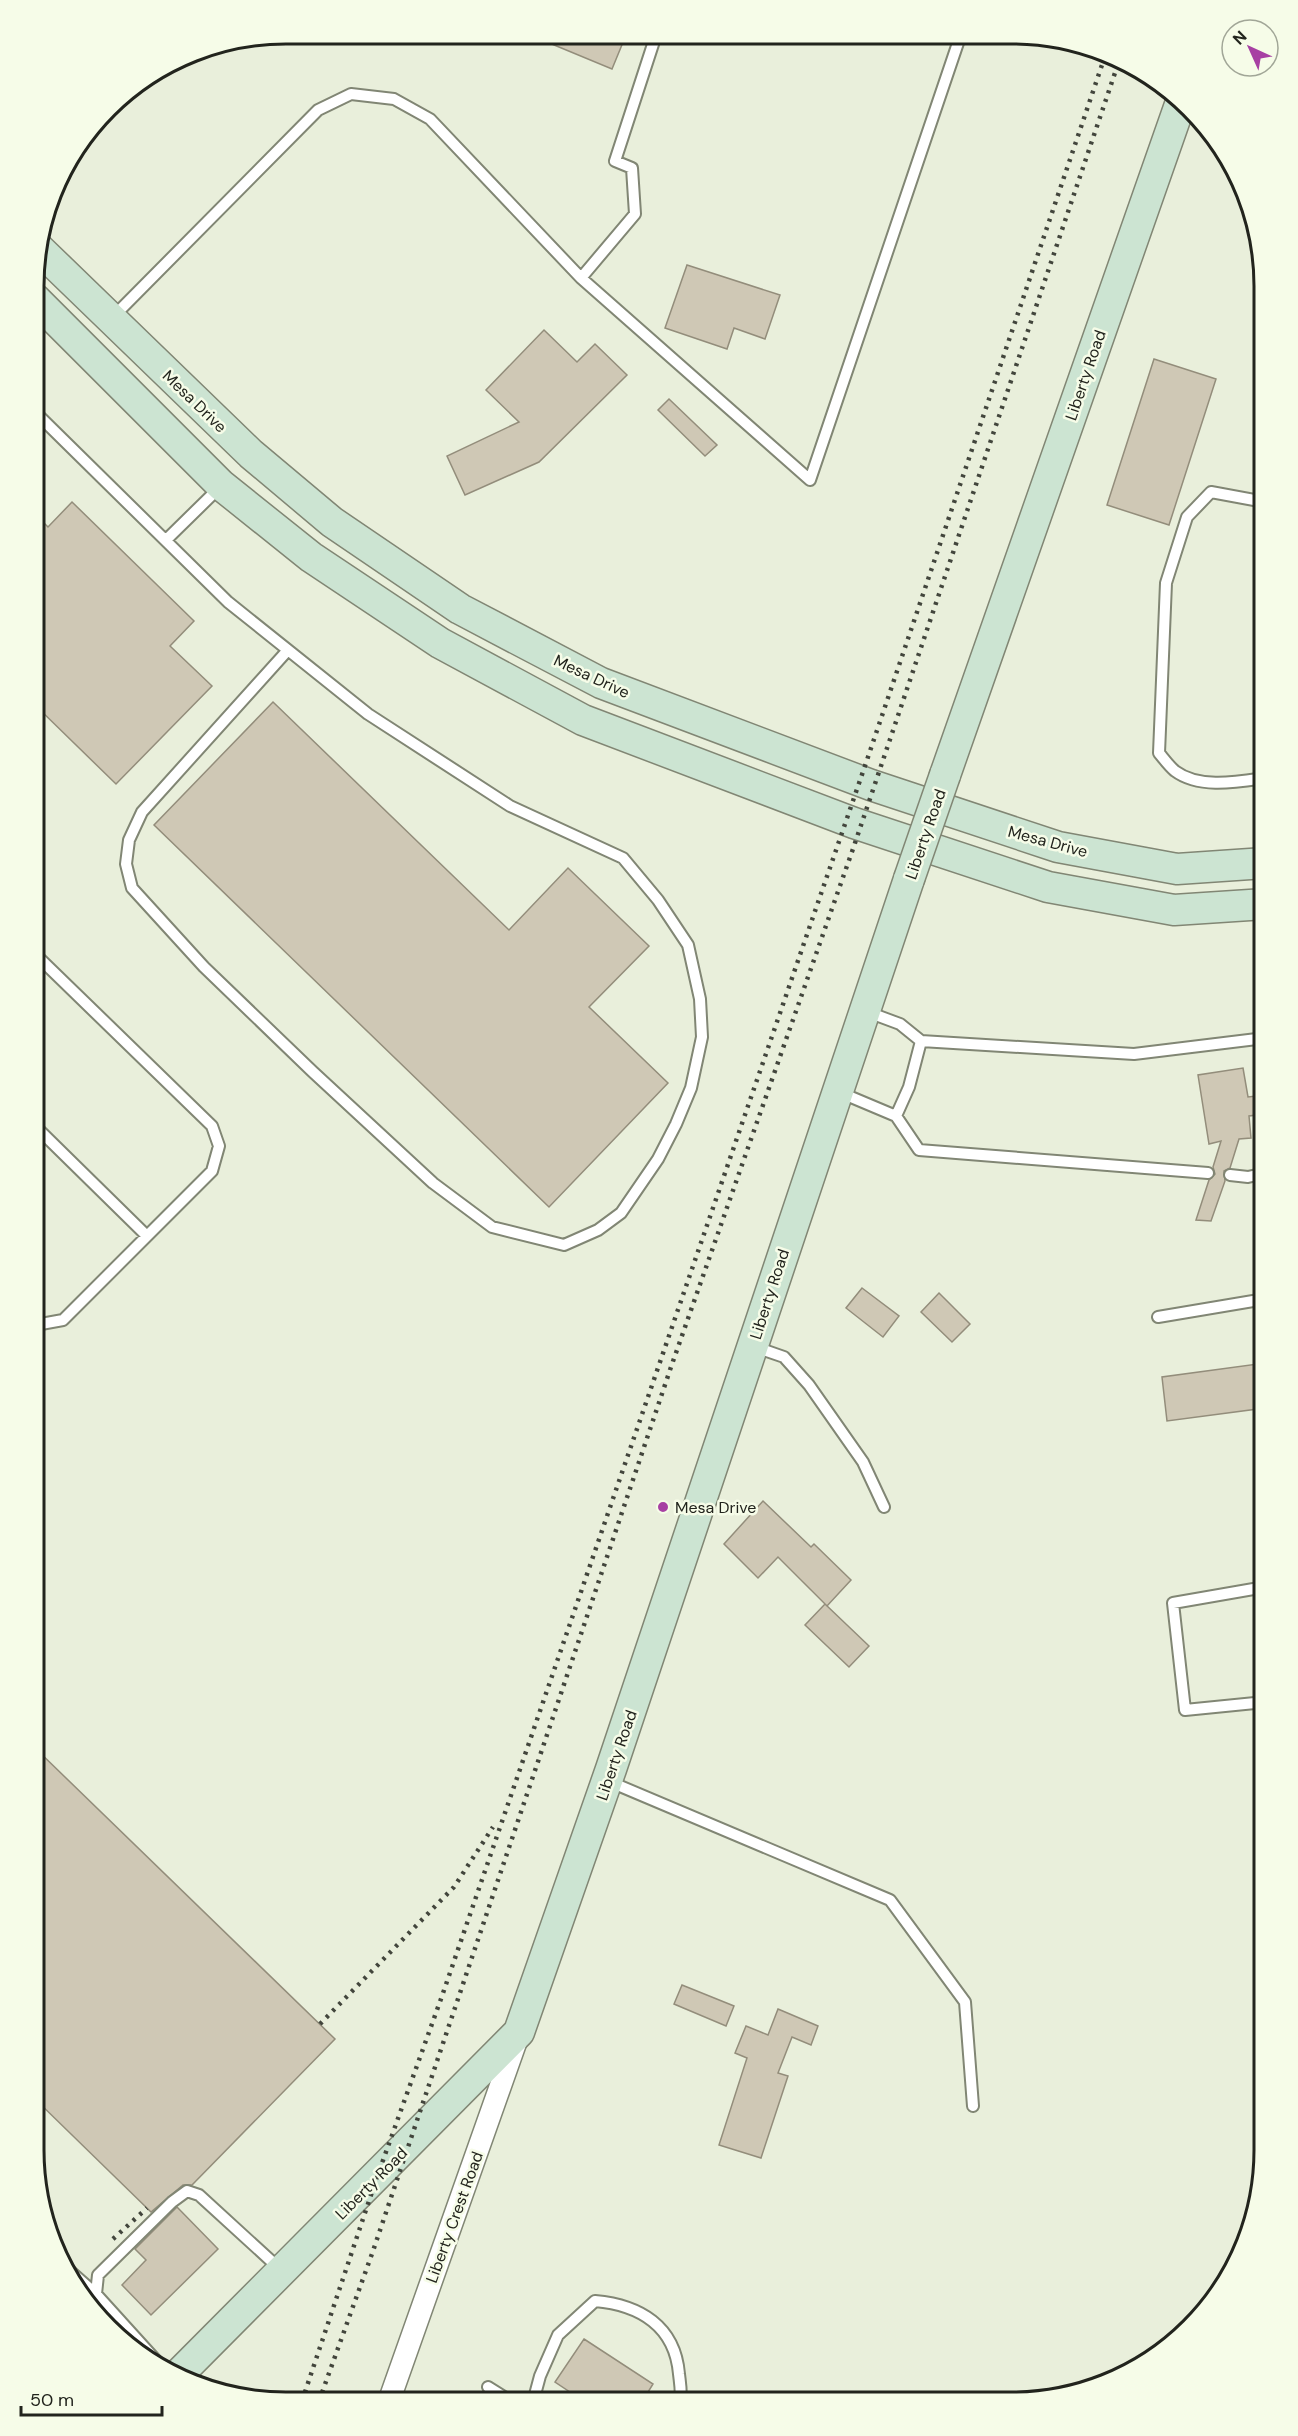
<svg xmlns="http://www.w3.org/2000/svg" width="1298" height="2436" font-family="'DM Sans',sans-serif">
<style>
.building{fill:#cfc8b5;stroke:#938d7b;stroke-width:1.5}
.lines{fill:none;stroke-linecap:round;stroke-linejoin:round}
.lane-casing{stroke:#818674;stroke-width:14}
.street-casing{stroke:#818674;stroke-width:24}
.secondary-casing{stroke:#818674;stroke-width:33}
.lane{stroke:#fff;stroke-width:10}
.street{stroke:#fff;stroke-width:21}
.secondary{stroke:#cce4d2;stroke-width:30}
.rail{stroke:#42453c;stroke-width:4.5;stroke-dasharray:3 6;stroke-linecap:butt}
.secondary-bridge-casing{stroke:#818674;stroke-width:33;stroke-linecap:butt}
.secondary-bridge{stroke:#cce4d2;stroke-width:30}
.poi-dot{fill:#a740a3;stroke:#f6fce8;stroke-width:2}
.labels{text-anchor:middle;stroke-width:5;stroke-linejoin:round;paint-order:stroke}
.street-label{font-size:16px;fill:#22241d;stroke:#f6fce8}
.poi-label{font-size:16px;fill:#22241d;stroke:#f6fce8;text-anchor:start}
.rim{fill:none;stroke:#22241d;stroke-width:3}
</style>
<rect width="100%" height="100%" fill="#e9efdb"/>
<path class="building" d="M530,35h96l-14,34z
M687,265l93,30 -15,44 -31,-11 -7,21 -62,-21z
M544,330l33,32 18,-18 32,31 -88,87 -74,33 -18,-39 72,-34 -33,-32z
M1154,359l62,20 -47,146 -62,-20z
M669,399l48,46 -12,11 -47,-46z
M72,502l122,119 -24,25 42,40 -96,98 -81,-79v-191l13,13z
M273,702l236,228 59,-62 81,78 -60,61 79,76 -119,124 -395,-382z
M1243,1068l5,29 17,-2v19l-16,2 2,22 -12,1 -9,29 -6,3 1,10 -14,40 -15,-1 13,-40 6,-6 -2,-7 8,-26 -12,3 -11,-69z
M862,1288l37,28 -16,21 -37,-29z
M939,1293l31,31 -18,18 -31,-30z
M1265,1363v45l-98,13 -5,-44z
M763,1501l48,46 3,-3 37,36 -24,26 -49,-49 -20,21 -34,-34z
M825,1604l44,42 -20,21 -44,-42z
M33,1746l302,293 -143,146h-9l-32,27 -118,-115z
M682,1985l52,21 -8,20 -52,-22z
M778,2009l40,17 -7,19 -19,-8 -14,36 10,3 -27,82 -42,-13 28,-87 -12,-5 11,-27 22,9z
M177,2207l41,42 -67,66 -29,-30 24,-25 -11,-11z
M584,2339l69,45 -11,18h-57l-30,-20z"/>
<g class="lines">
<g class="lane-casing">
<path id="lane" d="M581,278l54,-64 -3,-46 -17,-7 41,-126
M113,317l205,-207 33,-16 43,5 36,20 151,159 229,202 150,-443
M35,412l193,190 140,112 142,92 113,52 35,42 30,45 12,54 2,38 -11,51 -15,36 -18,35 -37,54 -23,17 -34,15 -72,-18 -59,-44 -120,-111 -109,-105 -72,-79 -6,-24 3,-24 13,-28 146,-162
M166,540l53,-52
M1265,778c-28,4 -66,11 -90,-7 -6,-5 -11,-12 -16,-18l7,-170 21,-66 24,-25 54,10
M34,953l178,173 7,20 -7,25 -65,65
M865,1011l35,13 21,17 -12,46 -13,29
M921,1041l213,13 131,-16
M839,1092l57,24 23,34 289,23
M1230,1175l18,2 17,-4
M1158,1317l107,-18
M34,1321l7,3 22,-4 84,-84 -113,-111
M755,1347l29,10 25,28 54,77 21,45
M1265,1702l-80,8 -12,-107 92,-16
M608,1781l282,119 75,102 8,104
M62,2264l34,30
M163,2368l-67,-74 2,-19 74,-73 15,-11 12,4 82,75
M488,2387l24,15
M533,2402l7,-26 18,-41 37,-34c45,4 80,25 84,73 1,9 3,19 1,28"/>
</g>
<g class="street-casing">
<path id="street" d="M389,2401l128,-362"/>
</g>
<g class="secondary-casing">
<path id="secondary" d="M37,247l214,207 81,68 128,87 141,74 270,102 187,62 119,22 88,-6
M35,299l186,186 90,72 129,86 143,77 271,103 194,64 126,23 91,-6
M945,775l237,-676
M177,2376l342,-344 92,-263 298,-890"/>
</g>
<use href="#lane" class="lane"/>
<use href="#street" class="street"/>
<use href="#secondary" class="secondary"/>
<path class="rail" d="M320,2024l134,-137 39,-60
M113,2239l34,-31
M302,2401l75,-224 65,-181 425,-1236 239,-707
M319,2401l54,-150 298,-884 183,-521 266,-788"/>
<g class="secondary-bridge-casing">
<path id="secondary-bridge" d="M909,879l36,-104"/>
</g>
<use href="#secondary-bridge" class="secondary-bridge"/>
</g>
<circle class="poi-dot" cx="663" cy="1507" r="6"/>
<g class="labels">
<g class="street-label">
<text transform="translate(1085 375) rotate(-71)" y="6">Liberty Road</text>
<text transform="translate(195 401) rotate(44)" y="6">Mesa Drive</text>
<text transform="translate(592 676) rotate(25)" y="6">Mesa Drive</text>
<text transform="translate(925 834) rotate(-71)" y="6">Liberty Road</text>
<text transform="translate(1048 841) rotate(15)" y="6">Mesa Drive</text>
<text transform="translate(769 1294) rotate(-72)" y="6">Liberty Road</text>
<text transform="translate(616 1755) rotate(-71)" y="6">Liberty Road</text>
<text transform="translate(371 2183) rotate(-45)" y="6">Liberty Road</text>
<text transform="translate(454 2217) rotate(-70)" y="6">Liberty Crest Road</text>
</g>
<g class="poi-label">
<text x="675" y="1513">Mesa Drive</text>
</g>
</g>
<path d="M0 0H1298V2436H0ZM286 44H1012A242 242 0 0 1 1254 286V2150A242 242 0 0 1 1012 2392H286A242 242 0 0 1 44 2150V286A242 242 0 0 1 286 44Z" fill="#f6fce8" fill-rule="evenodd"/>
<path class="rim" d="M286 44H1012A242 242 0 0 1 1254 286V2150A242 242 0 0 1 1012 2392H286A242 242 0 0 1 44 2150V286A242 242 0 0 1 286 44Z"/>
<g transform="translate(1250 48) rotate(315)"><circle r="28" fill="#f6fce8" stroke="#a1a697" stroke-width="1.5"/>
<path d="M0-4.5L10 22L0 15L-10 22Z" fill="#a740a3"/>
<text y="-9" font-size="16" font-weight="bold" text-anchor="middle" fill="#22241d">N</text>
</g>
<path d="M21 2406v9h141v-9" fill="none" stroke="#22241d" stroke-width="3"/>
<text x="30" y="2406" font-size="18" fill="#22241d" stroke="#f6fce8" stroke-width="4.5" paint-order="stroke">50 m</text>
</svg>
